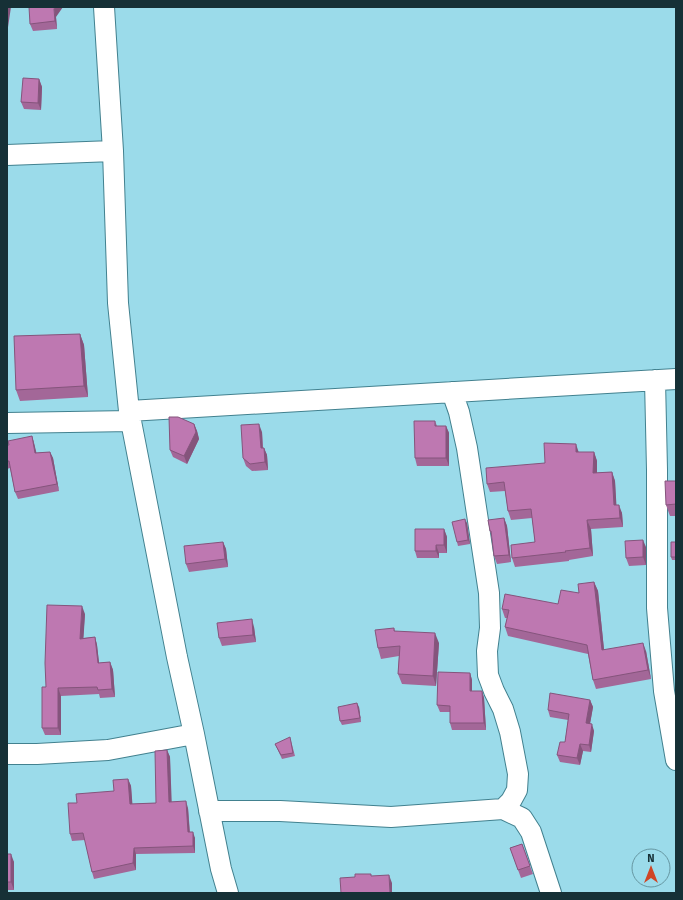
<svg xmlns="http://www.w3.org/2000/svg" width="683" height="900" font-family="'Fira Sans',sans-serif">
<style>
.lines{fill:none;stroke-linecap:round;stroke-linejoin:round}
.minor-casing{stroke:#42818f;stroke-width:22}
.minor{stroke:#fff;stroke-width:20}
.wall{fill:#a36798}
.shaded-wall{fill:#85547c}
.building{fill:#be78b1;stroke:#85547c}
</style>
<rect width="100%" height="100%" fill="#9bdbea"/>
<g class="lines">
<g class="minor-casing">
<path id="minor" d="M104,7l9,144 5,152 11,108 48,246 17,77 27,135 7,24
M7,155l106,-4
M655,380l2,90v138l7,83 12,69
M452,392l7,20 8,36 22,145 1,35 -3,23 1,24 6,16 9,18 7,23 8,42 -1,16 -6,11 -8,8
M129,411l547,-32
M7,423l124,-2
M7,754h30l71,-4 86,-16
M209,811h71l111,6 112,-8 19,9 9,14 20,61"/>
</g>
<use href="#minor" class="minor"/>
</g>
<path class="wall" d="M56,17l1,12 -24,2 -3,-7z
M39,79l3,8 -1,23 -17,-1 -3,-7z
M80,334l4,11 4,52 -68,4 -4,-11z
M435,421l2,5h9l3,7v33h-32l-2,-8z
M194,424l3,7 2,8 -12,25 -14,-7 -3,-7z
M262,432l1,16h1l3,7 1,15 -16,1 -6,-5 -3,-8z
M32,436l2,7 2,10 14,-1 3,6 6,33 -41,8 -3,-7 -5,-24 -3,1v-24h2z
M579,452h15l3,9v12l15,-1 3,9 1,24 6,8 1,14 -32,2 2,27 -24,4v1l-54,6 -3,-9 23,-16 -3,-24 -21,2 -3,-9 -3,-20 -15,1 -3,-8z
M676,481v35h-6l-4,-11z
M504,518l3,8 4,36 -14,2 -3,-8 -2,-19 -2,-6z
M467,523l3,21 -12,2 -1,-4z
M444,529l3,8v16h-8v5h-22l-2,-7z
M223,542l3,7 2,18 -39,5 -3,-8z
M676,542v18h-4l-1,-3z
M646,547v18l-17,1 -3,-8z
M594,582l4,9 6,59 42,1 5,28 -55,10 -3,-9 -5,-26 -80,-18 -3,-9 2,-9h-2l-3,-9 56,-5 21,-11z
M85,614l-2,24 12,-1 2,8 2,18 11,-1 3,8 2,27 -15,1 -1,-4 -38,2v39h-16l-3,-7 4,-41z
M254,627l2,15 -34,4 -3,-8z
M394,628l1,3 44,12 -3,43 -34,-2 -4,-10 1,-18 -18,3 -3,-11z
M470,673l2,7v11h10l2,7 2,32h-34l-2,-7v-11h-10l-3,-7z
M590,700l3,7 -3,16 4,8 -3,21 -8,-1 -3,14 -20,-3 -3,-7 8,-13 3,-22 -18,-3 -2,-7z
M359,707l2,15 -19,3 -2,-4z
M291,741l4,15 -13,3 -7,-15z
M167,750l3,7 1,45 17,6 2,24 5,6v15l-59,1v16l-42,9 -2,-7 -7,-32 -13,1 -2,-7 7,-31 37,-12 14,-12 3,7 1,18 24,-1z
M522,844l11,30 -12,4 -11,-30z
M7,854l7,8v28h-7z"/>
<path class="shaded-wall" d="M7,7h4l-4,27z
M55,7h8l-7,10 1,12 -2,-8 -1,-12z
M39,79l3,8 -1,23 -3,-7z
M80,334l4,11 4,52 -4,-11z
M194,424l3,7 2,8 -12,25 -3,-8z
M259,424l3,8 1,24 -2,-8z
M446,426l3,7v33l-3,-8z
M32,436l2,7 4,16 -3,-6z
M576,444l3,9 -3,-1z
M264,448l3,7 1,15 -3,-8z
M50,452l3,6 6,33 -2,-7z
M594,452l3,9v21l-4,-9z
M612,472l3,9 2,33 -3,-9z
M619,505l3,8 1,14 -3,-9z
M504,518l3,8 4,36 -2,-7z
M465,519l2,4 3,21 -2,-4z
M587,520l4,9 2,27 -3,-8z
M444,529l3,8v16l-3,-8z
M643,540l3,7v18l-3,-8z
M223,542l3,7 2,18 -3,-8z
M436,545l3,8v5l-3,-7z
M594,582l4,9 7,68 -3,-9z
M82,606l3,8 -2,32 -3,-7z
M252,619l2,8 2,15 -3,-7z
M435,633l4,10 -3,43 -3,-10z
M95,637l2,8 3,26 -2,-8z
M643,643l3,8 5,28 -3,-9z
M110,662l3,8 2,27 -3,-8z
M470,673l2,7v17l-2,-6z
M58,688l3,8v39l-3,-7z
M482,691l2,7 2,32 -2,-7z
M590,700l3,7 -4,23 -3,-7z
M357,703l2,4 2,15 -1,-4z
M592,724l2,7 -3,21 -2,-7z
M580,744l3,7 -3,14 -3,-7z
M167,750l3,7 2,52 -3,-7z
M128,779l3,7 2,25 -3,-7z
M186,801l2,7 2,31 -2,-7z
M193,832l2,6v15l-2,-7z
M134,848l2,6v16l-3,-7z
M11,854l3,8v28l-3,-8z
M389,875l3,8v10h-2z"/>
<path class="building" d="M29,7h26l-1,2 1,12 -25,3z
M23,78l16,1 -1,24 -17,-1z
M80,334l4,52 -68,4 -2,-54z
M169,417h9l16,7 2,8 -12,24 -14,-6z
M414,421h21v5h11v32h-31z
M259,424l2,24h3l1,14 -15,2 -7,-6 -2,-33z
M32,436l3,17 15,-1 7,32 -42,8 -6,-31h-2v-16h2l-1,-4z
M544,443l32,1v8h18l-1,21 19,-1 2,33h5l1,13 -33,2 3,28 -25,3 1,1 -54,6 -1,-13 24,-3 -4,-33 -23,2 -4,-29 -17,2 -1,-16 59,-5z
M665,481h11v23l-10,1z
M504,518l5,37 -15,1 -3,-25h-1l-2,-11z
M465,519l3,21 -11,2 -5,-20z
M415,529h29v16h-8v6h-21z
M643,540v17l-17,1 -1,-17z
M223,542l2,17 -39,5 -2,-18z
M671,542h5v15h-5z
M594,582l8,68 41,-7 5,27 -55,10 -6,-35 -82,-18 4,-17 -7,-1 3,-15 53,10 3,-14 18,3 -1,-9z
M47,605l35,1 -2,33 15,-2 3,26 12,-1 2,27 -14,1 -1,-3 -39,1v40h-16v-41h4l-1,-24z
M252,619l1,16 -34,3 -2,-15z
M394,628v3l41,2 -2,43 -35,-2 2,-28 -22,2 -3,-18z
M438,672l32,1v18h12l2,32h-34v-17l-13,-1z
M550,693l40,7 -4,23 6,1 -3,21 -9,-1 -3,14 -20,-3 3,-13h5l4,-28 -21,-4z
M357,703l3,15 -20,3 -2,-14z
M290,737l3,16 -12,2 -6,-11z
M167,750l2,52 17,-1 2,31h5v14l-59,2 -1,15 -41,9 -9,-39 -13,1 -2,-31h9l-1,-9 38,-3 -1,-11 15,-1 2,25 26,-1 -1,-52z
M522,844l8,22 -12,4 -8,-22z
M7,854h4v28h-4z
M355,874h16v2l18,-1 1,18h-49l-1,-15 15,-1z"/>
<rect width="683" height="900" fill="none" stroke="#163036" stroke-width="16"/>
<g transform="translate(651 868)"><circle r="19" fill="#9bdbea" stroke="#6697a2"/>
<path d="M0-3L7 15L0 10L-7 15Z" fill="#cf4525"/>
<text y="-6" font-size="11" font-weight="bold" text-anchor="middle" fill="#163036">N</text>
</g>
</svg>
